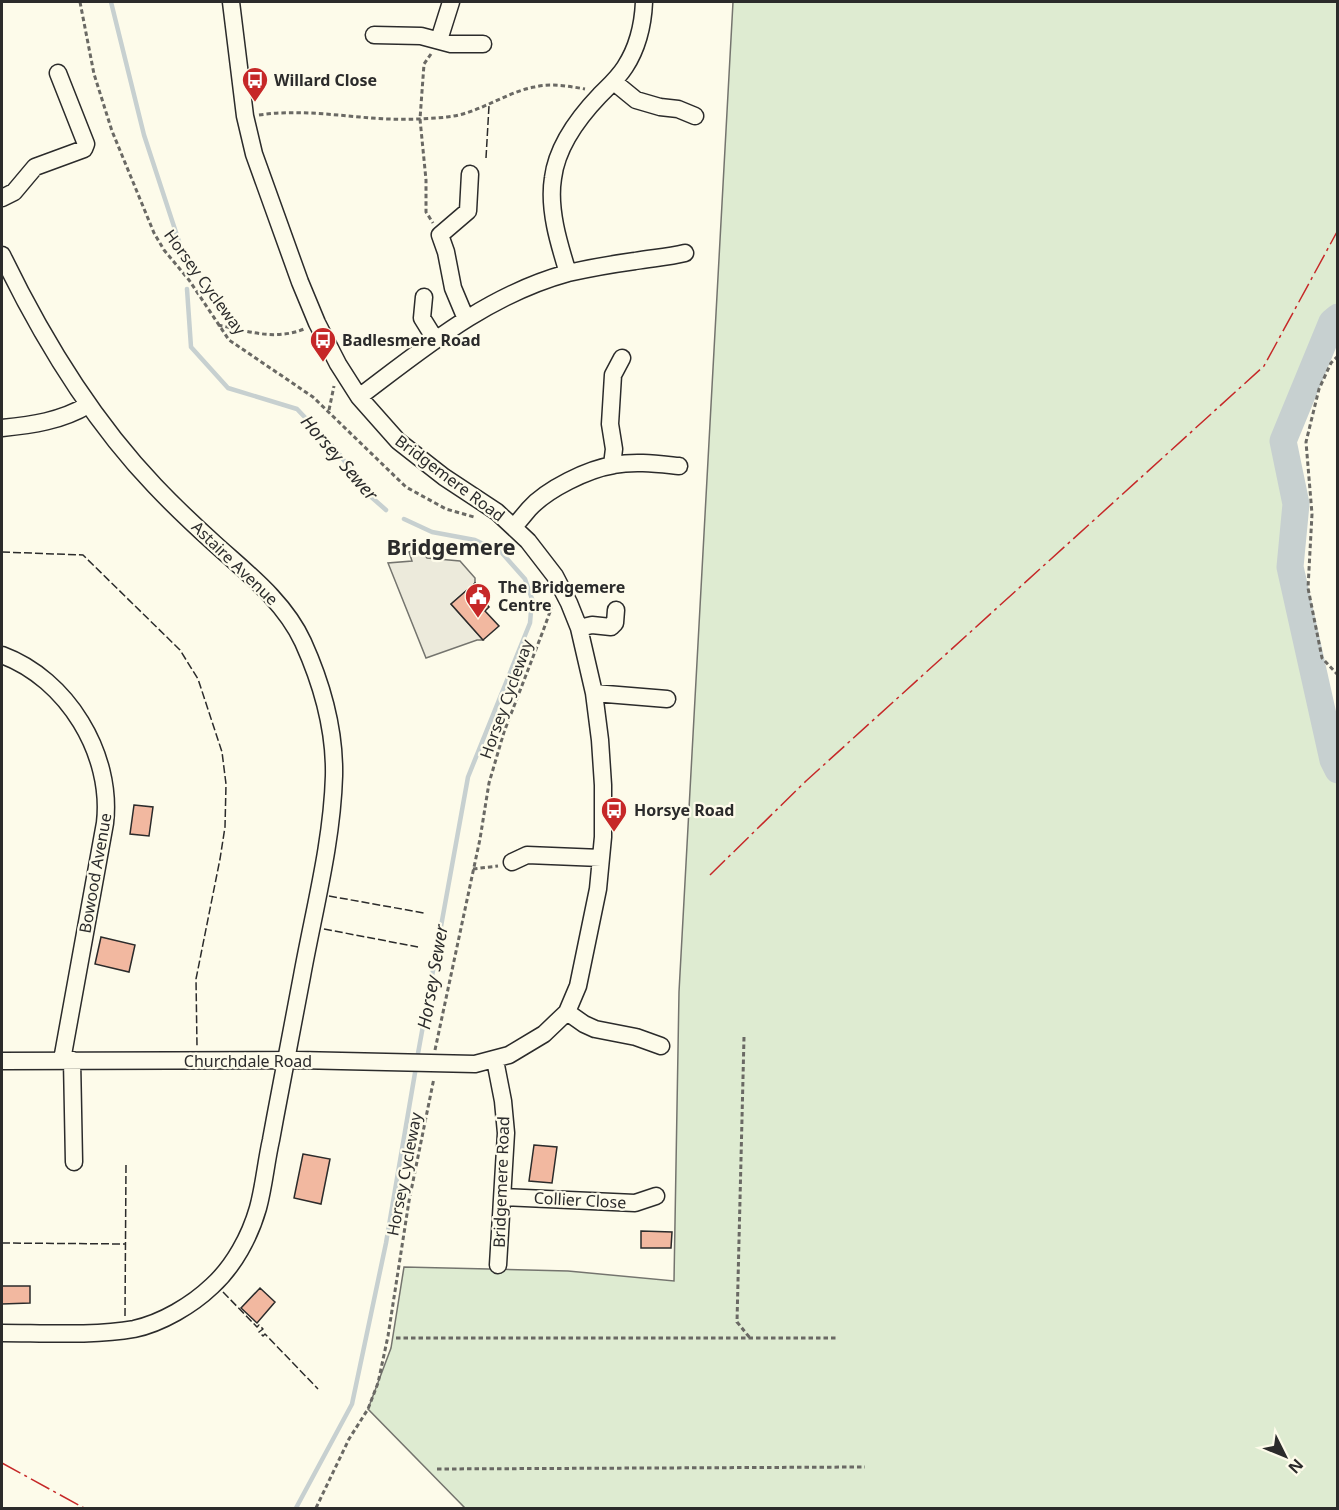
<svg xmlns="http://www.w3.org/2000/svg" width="1339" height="1510" font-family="'Noto Sans',sans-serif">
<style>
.green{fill:#deebd1;stroke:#74746e;stroke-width:1.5}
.parking{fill:#eceadb;stroke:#74746e;stroke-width:1.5}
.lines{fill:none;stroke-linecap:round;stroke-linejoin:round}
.stream{stroke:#c7d0d0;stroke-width:4.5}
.river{stroke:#c7d0d0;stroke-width:27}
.building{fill:#f2b8a0;stroke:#2b2b2b;stroke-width:1.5}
.minor-casing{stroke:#2b2b2b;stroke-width:19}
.path{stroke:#6a6964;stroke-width:3;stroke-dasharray:4.5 3;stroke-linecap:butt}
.minor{stroke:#fdfbea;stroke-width:16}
.fence{stroke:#2b2b2b;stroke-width:1.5;stroke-dasharray:8 3;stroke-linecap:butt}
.power{stroke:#c62828;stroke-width:1.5;stroke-dasharray:21 4.5 3 4.5;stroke-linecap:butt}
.labels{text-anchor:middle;stroke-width:4.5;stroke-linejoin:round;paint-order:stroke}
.poi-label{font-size:16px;font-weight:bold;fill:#2b2b2b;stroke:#fdfbea;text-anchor:start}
.street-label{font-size:16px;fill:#2b2b2b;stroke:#fdfbea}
.water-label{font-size:18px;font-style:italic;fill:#2b2b2b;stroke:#fdfbea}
.district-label{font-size:22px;font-weight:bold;fill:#2b2b2b;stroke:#fdfbea}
</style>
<rect width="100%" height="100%" fill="#fdfbea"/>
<path class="green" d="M733,2h604v304l-54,135 13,63 -6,63 43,193 4,10v738h-872l-97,-99 23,-61 13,-81 164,4 106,10 5,-289z"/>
<path class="parking" d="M420,548l7,10 33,3 15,17v5l-24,21 32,36h-6l-51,18 -38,-95 24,-2 -3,-9z"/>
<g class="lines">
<path class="stream" d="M111,2l33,133 42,128
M187,289l4,58 37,41 69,21 40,42 32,44 17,15
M404,519l28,13 43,8 27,13 23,26 7,20 -2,24 -62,154 -51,282
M296,1508l56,-104 34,-161 30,-176"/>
<path class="river" d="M1338,317l-6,5 -49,119 13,63 -6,63 43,193 5,10"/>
</g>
<path class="building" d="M475,583l7,8 -4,4 11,12 -4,4 14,15 -16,14 -32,-36z
M134,805l19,2 -4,29 -19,-2z
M101,937l34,8 -6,27 -34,-8z
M534,1145l23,2 -5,36 -23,-2z
M303,1154l27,5 -9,45 -27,-6z
M641,1231l31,1 -1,16h-30z
M2,1286h28v17l-28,1z
M260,1288l15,14 -18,21 -16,-15z"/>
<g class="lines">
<g class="minor-casing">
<path id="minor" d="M374,35l47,1 30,8h32
M439,40l12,-38
M614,82l22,18 24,7 18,2 17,7
M2,198l12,-6 21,-25 49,-18 2,-5 -28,-71
M2,255c40,83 88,163 153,231 19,20 39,39 60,58 32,29 69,57 88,98 19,42 32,87 31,134 -2,67 -20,134 -32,200 -10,54 -21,109 -31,164 -5,22 -7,46 -13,68 -8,28 -24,58 -46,78 -20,19 -50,37 -78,43 -39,7 -92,4 -132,4
M568,273c-9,-29 -20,-64 -15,-95 4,-32 25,-60 47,-83 9,-9 18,-17 25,-28 13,-20 18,-42 19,-65
M424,297l-2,21 13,21
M466,319l-13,-31 -7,-36 -6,-17 28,-24 2,-37
M359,397c65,-49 128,-102 209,-124 22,-5 45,-9 67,-12 18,-3 34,-4 50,-8
M2,428c30,-3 59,-7 86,-23
M612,465l2,-16 -4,-25 3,-49 9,-17
M514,527c5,-6 10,-12 15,-18 18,-20 59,-40 85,-44 21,-4 44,-1 65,1
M579,628l13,-3 19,2 4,-4 1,-13
M2,655c65,24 111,99 103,168l-43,237
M594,693l73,6
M512,862l15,-7 74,3
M567,1012l17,12 11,5 41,8 25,9
M72,1060l2,102
M495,1060l8,41 3,32 -8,132
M2,1061l295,-1 178,4 34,-9 35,-21 23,-22 11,-26 20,-97 5,-52v-52l-3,-45 -6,-47 -15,-65 -10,-25 -14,-27 -27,-35 -31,-29 -53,-35 -46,-36 -39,-44 -21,-33 -21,-41 -17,-41 -46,-128 -9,-38 -14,-114
M503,1197l132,6 21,-7"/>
</g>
<path class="path" d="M80,2l14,72 18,57 42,102 10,17 25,30 40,60 84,57 93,90 40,22 28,8
M431,54l-7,10 -4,55 6,61v32l7,11
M259,115c34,-5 66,-1 101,2 28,3 59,3 87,0 31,-3 57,-24 87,-30 17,-4 34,-1 51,2
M218,325c29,6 57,16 86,4
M1338,356l-7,7 -12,26 -13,53 6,72 -4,74 14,70 16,17
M329,410l5,-24
M473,869l25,-3
M744,1037l-7,285 13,16
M435,1050l45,-211 9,-56 15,-51 39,-101 8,-22v-7
M396,1338h441
M437,1469l428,-2
M316,1508l33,-69 19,-30 10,-26 10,-47 21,-135 25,-123"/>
<use href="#minor" class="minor"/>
<path class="fence" d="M486,158l3,-52
M2,552l81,3 97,95 18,29 24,73 4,32 -1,43 -5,32 -24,120 1,67
M329,896l95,17
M324,929l94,18
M2,1243l124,1
M223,1292l34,35 2,-2 4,4 -4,3 4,4 2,-2 53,55
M125,1316l1,-151"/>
<path class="power" d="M710,875l96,-94 458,-415 74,-136
M2,1463l82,45"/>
</g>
<defs>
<g id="bus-pin" transform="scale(1.35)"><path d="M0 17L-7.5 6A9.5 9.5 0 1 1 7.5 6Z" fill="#c62828" stroke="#fdfbea"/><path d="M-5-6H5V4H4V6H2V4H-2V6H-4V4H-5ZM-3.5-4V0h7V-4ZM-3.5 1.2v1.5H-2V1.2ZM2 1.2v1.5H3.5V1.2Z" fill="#fff"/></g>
<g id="civic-pin" transform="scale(1.35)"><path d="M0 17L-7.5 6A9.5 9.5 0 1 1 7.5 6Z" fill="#c62828" stroke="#fdfbea"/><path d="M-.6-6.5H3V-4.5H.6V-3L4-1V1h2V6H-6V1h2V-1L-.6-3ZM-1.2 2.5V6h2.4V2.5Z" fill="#fff"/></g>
</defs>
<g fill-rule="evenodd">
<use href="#bus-pin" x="255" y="80"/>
<use href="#bus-pin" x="323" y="340"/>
<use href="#civic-pin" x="478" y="596"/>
<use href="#bus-pin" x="614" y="810"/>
</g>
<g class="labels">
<g class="poi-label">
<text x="274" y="86">Willard Close</text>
<text x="342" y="346">Badlesmere Road</text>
<text x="498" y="593">The Bridgemere<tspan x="498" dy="18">Centre</tspan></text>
<text x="634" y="816">Horsye Road</text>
</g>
<g class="street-label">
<text transform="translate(205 282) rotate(54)" y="6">Horsey Cycleway</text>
<text transform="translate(450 478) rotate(37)" y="6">Bridgemere Road</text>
<text transform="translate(235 563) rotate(44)" y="6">Astaire Avenue</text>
<text transform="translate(506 699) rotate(-70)" y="6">Horsey Cycleway</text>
<text transform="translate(95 873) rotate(-80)" y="6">Bowood Avenue</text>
<text x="248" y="1067">Churchdale Road</text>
<text transform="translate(404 1174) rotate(-79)" y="6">Horsey Cycleway</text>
<text transform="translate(501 1182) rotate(-88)" y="6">Bridgemere Road</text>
<text transform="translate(580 1200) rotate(3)" y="6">Collier Close</text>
</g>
<g class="water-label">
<text transform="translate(339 458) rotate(49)" y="6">Horsey Sewer</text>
<text transform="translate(433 977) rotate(-80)" y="6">Horsey Sewer</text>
</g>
<g class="district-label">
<text x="451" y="555">Bridgemere</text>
</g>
</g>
<rect width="1339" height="1510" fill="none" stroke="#2b2b2b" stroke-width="6"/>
<g transform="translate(1285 1456) rotate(133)" stroke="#fdfbea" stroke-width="4.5" paint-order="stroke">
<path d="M0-4.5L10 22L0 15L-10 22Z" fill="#2b2b2b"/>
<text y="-9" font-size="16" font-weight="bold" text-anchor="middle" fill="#2b2b2b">N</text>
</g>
</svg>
